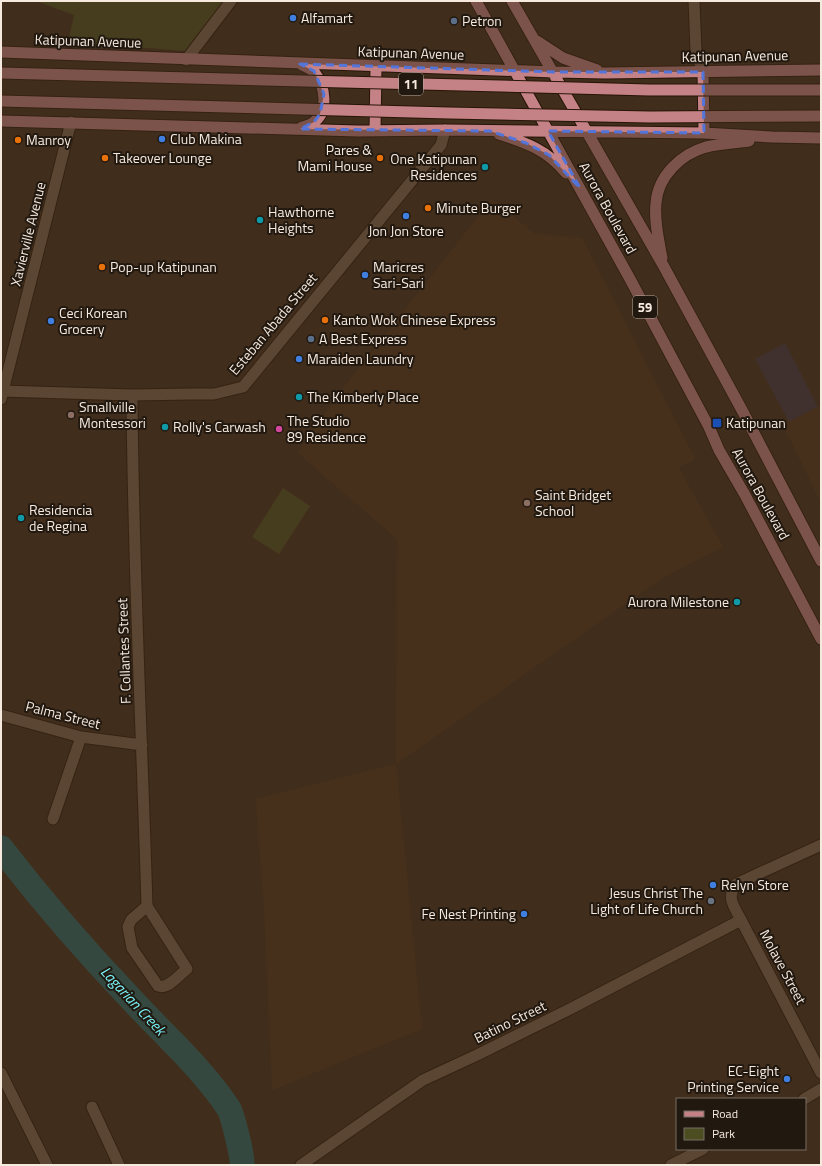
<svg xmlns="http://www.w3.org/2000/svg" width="822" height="1166" font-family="'Titillium Web',sans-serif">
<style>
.commercial{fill:#3f3545}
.built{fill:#4d341d}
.green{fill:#4c4e22}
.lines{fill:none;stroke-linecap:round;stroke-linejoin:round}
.river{stroke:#25686a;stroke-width:25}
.minor-casing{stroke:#271505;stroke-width:13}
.tertiary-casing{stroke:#271505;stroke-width:13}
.secondary-casing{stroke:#271505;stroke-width:13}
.primary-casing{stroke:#271505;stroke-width:13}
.minor{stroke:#7a6451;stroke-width:11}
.tertiary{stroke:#7a6451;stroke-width:11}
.secondary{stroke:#7a6451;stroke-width:11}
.primary{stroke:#c48286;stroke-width:11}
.primary-bridge-casing{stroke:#271505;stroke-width:13;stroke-linecap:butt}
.primary-bridge{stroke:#c48286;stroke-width:11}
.marked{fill:none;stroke:#5375da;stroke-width:3;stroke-dasharray:8 5;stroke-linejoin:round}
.shop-dot{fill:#3f7fe0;stroke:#211810;stroke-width:1.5}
.service-dot{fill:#5c6f8a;stroke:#211810;stroke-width:1.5}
.food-dot{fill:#e8710a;stroke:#211810;stroke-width:1.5}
.culture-dot{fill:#0f9aa8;stroke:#211810;stroke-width:1.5}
.education-dot{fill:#8d6e63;stroke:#211810;stroke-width:1.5}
.transit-dot{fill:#1a4fb4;stroke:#211810;stroke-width:1.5}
.hotel-dot{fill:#d1479c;stroke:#211810;stroke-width:1.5}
.worship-dot{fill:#6b7280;stroke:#211810;stroke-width:1.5}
.labels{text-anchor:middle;stroke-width:4;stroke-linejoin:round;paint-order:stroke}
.shield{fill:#211810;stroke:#b6aaa0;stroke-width:1}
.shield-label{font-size:13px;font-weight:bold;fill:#f6e9de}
.poi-label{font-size:14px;fill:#f6e9de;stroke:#211810;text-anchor:start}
.street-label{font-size:14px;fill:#f6e9de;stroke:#211810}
.water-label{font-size:15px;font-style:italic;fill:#78f7fb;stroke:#211810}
</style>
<rect width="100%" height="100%" fill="#412d1c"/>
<path class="commercial" d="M785,343l33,64 -29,15 -34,-63z"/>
<path class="built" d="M492,199l43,35 47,4 113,221 -16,9 44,79 -59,30 -268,187 26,265 -150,61 -7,-166 -9,-125 140,-35 1,-225 -99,-86 42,-61z
M821,405v98l-38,-78z"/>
<path class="green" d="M36,1h189l-39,50 -118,-9 6,-27z
M283,488l27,18 -31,48 -27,-17z"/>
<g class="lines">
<path class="river" d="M1,848c41,53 85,104 131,152 32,35 71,69 97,109 4,8 14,48 13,56"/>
<g class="minor-casing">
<path id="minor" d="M694,1l2,50 7,21
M186,60l45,-59
M1,391l131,4 60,-1h22l29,-7 198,-242 4,-15
M132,395c1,171 10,341 15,511l-16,14 -3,7 4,21 26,38c10,4 21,-11 29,-17l-40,-63
M1,715l80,22 61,8
M53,819l28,-82
M1,1073l46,92
M92,1107l27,58
M301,1165l122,-85 54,-25 93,-46 171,-89"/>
</g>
<g class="tertiary-casing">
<path id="tertiary" d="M821,845l-85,39c-10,14 -2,22 5,36l80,153
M804,1099l17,-10
M671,1165l32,-16"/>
</g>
<g class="secondary-casing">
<path id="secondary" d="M1,399l70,-277"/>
</g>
<g class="primary-casing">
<path id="primary" d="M476,1l154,278 79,148 10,23 26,45 76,144
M512,1l151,264 80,147 78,149
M537,41l26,17 34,12
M1,52l553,20 51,1 216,-3
M302,65c4,2 10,4 13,8 10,13 14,38 -1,49 -3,3 -8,4 -12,5
M703,72l1,61
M1,121l357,10 87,-1 259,3 68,4 49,1
M375,130l1,-63
M499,134c28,9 48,16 67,39
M662,258c-3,-17 -8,-36 -6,-55 2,-27 25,-49 50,-56 14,-3 29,-4 43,-6"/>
</g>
<use href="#minor" class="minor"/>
<use href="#tertiary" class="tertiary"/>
<use href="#secondary" class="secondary"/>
<use href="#primary" class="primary"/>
<g class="primary-bridge-casing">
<path id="primary-bridge" d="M1,73l648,17h172
M1,101l448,12 201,4 171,-1"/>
</g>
<use href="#primary-bridge" class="primary-bridge"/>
</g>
<path d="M0 0H822V1166H0ZM300,64l254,8h149l1,61 -156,-2 32,57 -31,-33 -23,-12 -36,-12 -190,-2 14,-7 6,-8 4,-20 -10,-23z" fill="#412d1c" fill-opacity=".55" fill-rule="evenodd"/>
<path class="marked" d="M300,64l254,8h149l1,61 -156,-2 32,57 -31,-33 -23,-12 -36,-12 -190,-2 14,-7 6,-8 4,-20 -10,-23z"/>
<g class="shop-dot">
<circle cx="293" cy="18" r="4"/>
<circle cx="162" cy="139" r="4"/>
<circle cx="406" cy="216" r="4"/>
<circle cx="365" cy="275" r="4"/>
<circle cx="51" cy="321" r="4"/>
<circle cx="299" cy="359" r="4"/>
<circle cx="713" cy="885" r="4"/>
<circle cx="524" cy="914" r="4"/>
<circle cx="787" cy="1079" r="4"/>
</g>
<g class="service-dot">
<circle cx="454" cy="21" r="4"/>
<circle cx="311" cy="339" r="4"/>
</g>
<g class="food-dot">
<circle cx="18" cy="140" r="4"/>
<circle cx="105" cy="158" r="4"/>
<circle cx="380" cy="158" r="4"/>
<circle cx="428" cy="208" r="4"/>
<circle cx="102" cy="267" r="4"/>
<circle cx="325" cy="320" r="4"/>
</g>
<g class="culture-dot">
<circle cx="485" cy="167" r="4"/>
<circle cx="260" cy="220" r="4"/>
<circle cx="299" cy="397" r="4"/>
<circle cx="165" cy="427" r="4"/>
<circle cx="21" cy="518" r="4"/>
<circle cx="737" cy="602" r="4"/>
</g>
<g class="education-dot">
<circle cx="71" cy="415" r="4"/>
<circle cx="527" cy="503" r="4"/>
</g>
<rect class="transit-dot" x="712" y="418" width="10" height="10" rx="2"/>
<circle class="hotel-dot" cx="279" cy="429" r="4"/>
<circle class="worship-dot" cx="711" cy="901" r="4"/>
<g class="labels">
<g class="shield">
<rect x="399" y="73" width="24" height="22" rx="3"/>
<rect x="633" y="296" width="24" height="22" rx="3"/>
</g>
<g class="shield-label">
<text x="411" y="89">11</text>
<text x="645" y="312">59</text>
</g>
<g class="poi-label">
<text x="301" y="23">Alfamart</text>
<text x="462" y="26">Petron</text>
<text x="170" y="144">Club Makina</text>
<text x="26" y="145">Manroy</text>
<text x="372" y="155" text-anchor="end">Pares &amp;<tspan x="372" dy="16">Mami House</tspan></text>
<text x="113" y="163">Takeover Lounge</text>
<text x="477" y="164" text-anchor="end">One Katipunan<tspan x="477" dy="16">Residences</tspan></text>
<text x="436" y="213">Minute Burger</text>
<text x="268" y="217">Hawthorne<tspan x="268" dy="16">Heights</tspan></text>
<text x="406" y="236" text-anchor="middle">Jon Jon Store</text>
<text x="110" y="272">Pop-up Katipunan</text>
<text x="373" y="272">Maricres<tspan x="373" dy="16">Sari-Sari</tspan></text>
<text x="59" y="318">Ceci Korean<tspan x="59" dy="16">Grocery</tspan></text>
<text x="333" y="325">Kanto Wok Chinese Express</text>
<text x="319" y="344">A Best Express</text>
<text x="307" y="364">Maraiden Laundry</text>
<text x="307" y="402">The Kimberly Place</text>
<text x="79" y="412">Smallville<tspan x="79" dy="16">Montessori</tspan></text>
<text x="287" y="426">The Studio<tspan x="287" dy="16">89 Residence</tspan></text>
<text x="726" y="428">Katipunan</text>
<text x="173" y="432">Rolly's Carwash</text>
<text x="535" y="500">Saint Bridget<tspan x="535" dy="16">School</tspan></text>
<text x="29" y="515">Residencia<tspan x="29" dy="16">de Regina</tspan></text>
<text x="729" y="607" text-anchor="end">Aurora Milestone</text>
<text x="721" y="890">Relyn Store</text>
<text x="703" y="898" text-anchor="end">Jesus Christ The<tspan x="703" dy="16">Light of Life Church</tspan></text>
<text x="516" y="919" text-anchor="end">Fe Nest Printing</text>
<text x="779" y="1076" text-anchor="end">EC-Eight<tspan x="779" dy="16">Printing Service</tspan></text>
</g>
<g class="street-label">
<text transform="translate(88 41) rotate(2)" y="5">Katipunan Avenue</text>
<text transform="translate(411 53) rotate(2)" y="5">Katipunan Avenue</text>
<text transform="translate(735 56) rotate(-1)" y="5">Katipunan Avenue</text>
<text transform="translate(608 208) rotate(61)" y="5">Aurora Boulevard</text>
<text transform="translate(28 234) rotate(-76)" y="5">Xavierville Avenue</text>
<text transform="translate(273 324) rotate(-50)" y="5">Esteban Abada Street</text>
<text transform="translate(761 494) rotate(61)" y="5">Aurora Boulevard</text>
<text transform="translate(124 651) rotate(-92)" y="5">F. Collantes Street</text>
<text transform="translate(63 715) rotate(14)" y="5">Palma Street</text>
<text transform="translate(783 967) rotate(62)" y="5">Molave Street</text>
<text transform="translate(510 1022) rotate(-26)" y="5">Batino Street</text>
</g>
<g class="water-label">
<text transform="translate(133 1001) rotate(47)" y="5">Lagarian Creek</text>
</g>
</g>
<rect width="822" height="1166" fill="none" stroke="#f6e9de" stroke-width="4"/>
<rect x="676" y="1098" width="130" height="52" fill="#211810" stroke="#766c62"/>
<rect x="684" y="1111" width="20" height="6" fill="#c48286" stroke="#766c62"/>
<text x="712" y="1118" font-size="12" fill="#f6e9de">Road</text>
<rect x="684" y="1128" width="20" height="12" fill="#4c4e22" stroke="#766c62"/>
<text x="712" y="1138" font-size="12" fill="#f6e9de">Park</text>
</svg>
